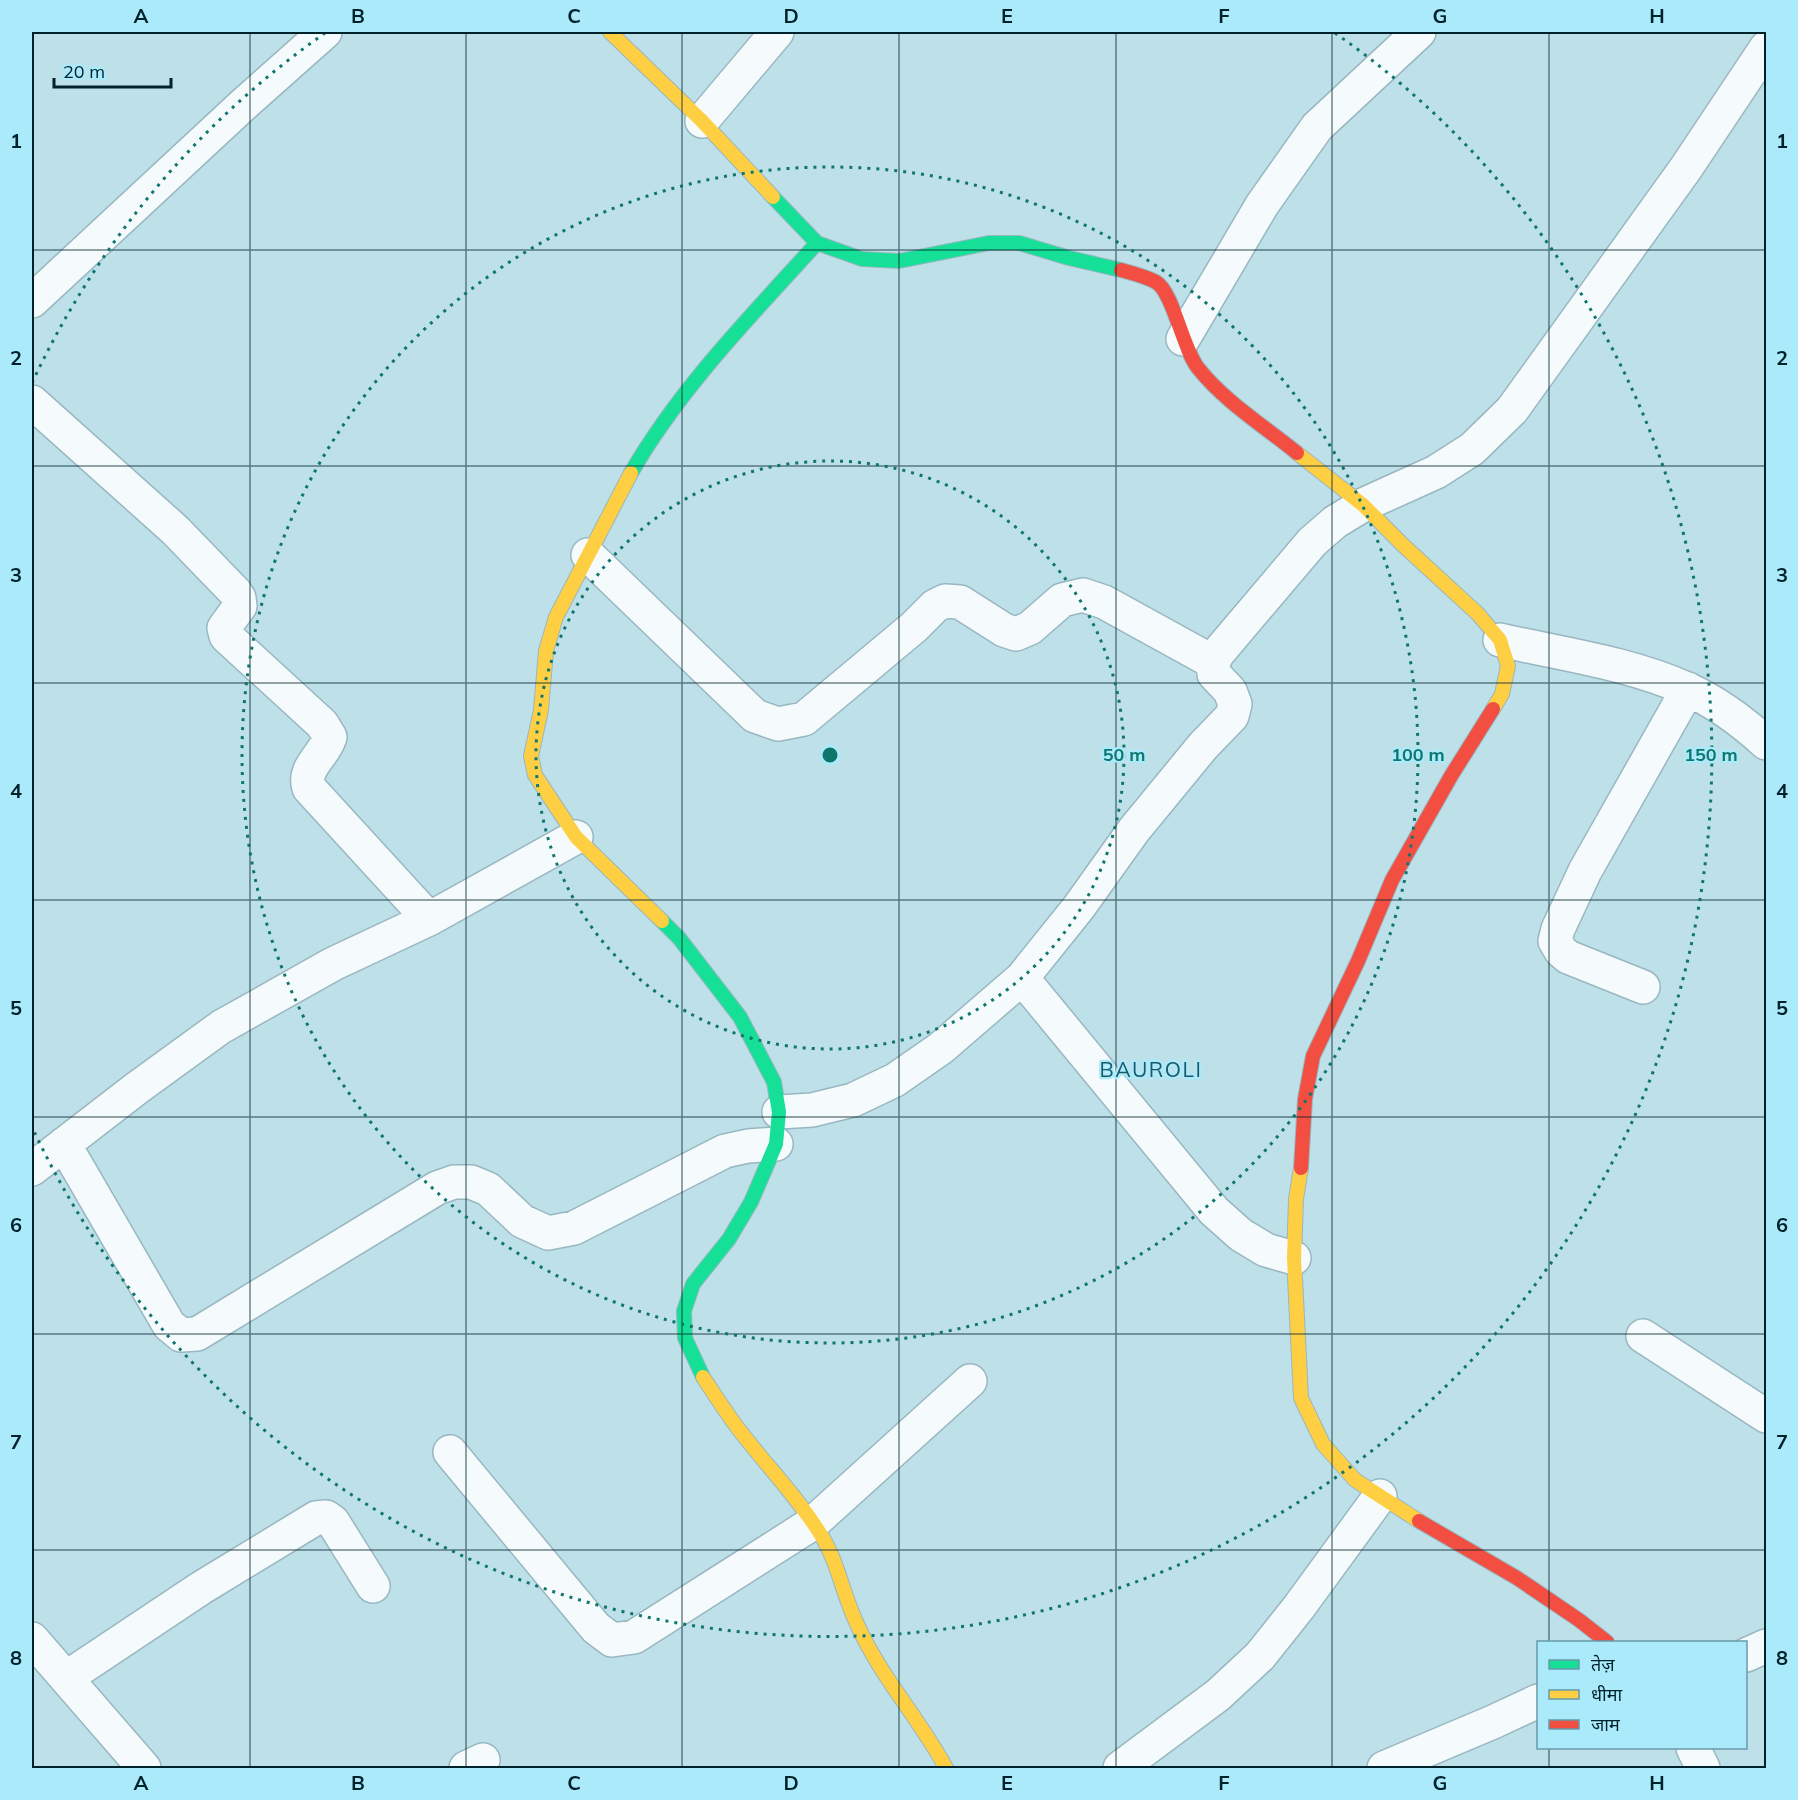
<svg xmlns="http://www.w3.org/2000/svg" width="1798" height="1800" font-family="Mulish,'Noto Sans Devanagari',sans-serif">
<style>
.lines{fill:none;stroke-linecap:round;stroke-linejoin:round}
.street-casing{stroke:#99b7c0;stroke-width:36}
.fast-casing{stroke:#99b7c0;stroke-width:16}
.slow-casing{stroke:#99b7c0;stroke-width:16}
.jam-casing{stroke:#99b7c0;stroke-width:16}
.street{stroke:#f5fafc;stroke-width:33}
.fast{stroke:#16e098;stroke-width:14}
.slow{stroke:#ffcf43;stroke-width:14}
.jam{stroke:#f24e42;stroke-width:14}
.grid{fill:none;stroke:#00232b;stroke-width:1.5;stroke-opacity:0.55}
.ring{fill:none;stroke:#0f766e;stroke-width:3;stroke-dasharray:3 6}
.labels{text-anchor:middle;stroke-width:4.5;stroke-linejoin:round;paint-order:stroke}
.quarter-label{font-size:21px;letter-spacing:1.5px;fill:#195968;stroke:#abeafb}
.centre{fill:#0f766e;stroke:#abeafb;stroke-width:3}
.ring-label{font-size:18px;text-anchor:middle;font-weight:bold;fill:#0f766e;stroke:#abeafb;stroke-width:4.5;stroke-linejoin:round;paint-order:stroke}
.neatline{fill:none;stroke:#00232b;stroke-width:2}
.grid-label{font-size:20px;text-anchor:middle;font-weight:bold;fill:#00232b}
</style>
<rect width="100%" height="100%" fill="#bde0e9"/>
<g class="lines">
<g class="street-casing">
<path id="street" d="M702,121l75,-89
M32,301l212,-197 81,-72
M1183,339l79,-134 55,-78 102,-95
M32,402l143,128 60,62 4,6 1,8 -16,22 2,8 96,88 8,13c-6,19 -28,31 -21,51l120,131
M588,555l167,161 23,8 26,-5 110,-92 21,-21 10,-5 15,1 44,28 12,4 14,-6 32,-28 21,-5 21,7 109,60
M1500,640c62,14 129,23 187,49 29,13 56,33 79,54
M1022,978l192,233 27,24 25,15 28,8
M1643,987l-75,-30 -7,-6 -6,-10 3,-12 27,-58 103,-182
M779,1112l33,-2 41,-10 42,-20 46,-32 81,-70 57,-71 55,-77 69,-84 29,-30 3,-12 -5,-13 -16,-17 -1,-12 5,-9 94,-111 23,-20 28,-17 73,-33 36,-23 40,-39 174,-242 80,-120
M64,1144l105,181 12,10 16,-1 240,-146 17,-6h17l17,7 34,32 26,12 26,-5 151,-77 23,-5 28,-2
M32,1169l105,-81 84,-61 112,-63 96,-45 147,-82
M1643,1336l123,80
M450,1452l146,176 16,12 22,-3 179,-114 157,-142
M32,1639l112,129
M1746,1655l20,-9
M66,1678l135,-90 115,-70 10,-1 7,5 40,64
M1693,1748l10,20
M466,1768l17,-8
M1120,1768l98,-73 42,-39 39,-49 81,-111
M1384,1768l109,-46 45,-21"/>
</g>
<g class="fast-casing">
<path id="fast" d="M773,197l44,46 45,16 37,2 90,-18h30l50,15 52,12
M631,473c49,-85 120,-157 186,-230
M662,921l17,17 61,79 34,65 5,30 -3,32 -25,58 -22,37 -36,45 -9,27 1,27 18,39"/>
</g>
<g class="slow-casing">
<path id="slow" d="M610,32l92,89 71,76
M1297,453l66,52 41,41 74,68 22,26 8,26 -6,28 -9,15
M631,473l-75,144 -10,34 -5,59 -10,46 4,19 41,62 86,84
M1301,1168l-5,31 -2,59 7,140 22,46 32,36 64,41
M703,1377c11,17 22,34 34,50 27,36 60,69 84,108 17,27 22,60 36,89 23,52 62,94 89,144"/>
</g>
<g class="jam-casing">
<path id="jam" d="M1121,270c11,3 24,6 35,12 17,10 27,67 42,86 27,34 66,58 99,85
M1301,1168l4,-69 8,-43 45,-95 34,-81 59,-104 42,-67
M1419,1521l98,57 62,42 28,22"/>
</g>
<use href="#street" class="street"/>
<use href="#fast" class="fast"/>
<use href="#slow" class="slow"/>
<use href="#jam" class="jam"/>
</g>
<path class="grid" d="M250,32v1736M466,32v1736M682,32v1736M899,32v1736M1116,32v1736M1332,32v1736M1549,32v1610M32,250h1734M32,466h1734M32,683h1734M32,900h1734M32,1117h1734M32,1334h1734M32,1550h1734M1549,1748v20"/>
<g class="ring">
<circle cx="830" cy="755" r="294"/>
<circle cx="830" cy="755" r="588"/>
<path d="M32 383A881 881 0 0 1 325 33M1335 33A881 881 0 1 1 32 1127"/>
</g>
<g class="labels">
<g class="quarter-label">
<text x="1151" y="1077">BAUROLI</text>
</g>
</g>
<circle cx="830" cy="755" r="9" class="centre"/>
<g class="ring-label">
<text x="1124" y="761">50 m</text>
<text x="1418" y="761">100 m</text>
<text x="1711" y="761">150 m</text>
</g>
<rect width="1798" height="1800" fill="none" stroke="#abeafb" stroke-width="66"/>
<rect x="1537" y="1641" width="210" height="108" fill="#abeafb" stroke="#679aa8" stroke-width="1.5"/>
<rect x="1549" y="1660" width="30" height="9" fill="#16e098" stroke="#679aa8" stroke-width="1.5"/>
<text x="1591" y="1671" font-size="18" fill="#00232b">तेज़</text>
<rect x="1549" y="1690" width="30" height="9" fill="#ffcf43" stroke="#679aa8" stroke-width="1.5"/>
<text x="1591" y="1701" font-size="18" fill="#00232b">धीमा</text>
<rect x="1549" y="1720" width="30" height="9" fill="#f24e42" stroke="#679aa8" stroke-width="1.5"/>
<text x="1591" y="1731" font-size="18" fill="#00232b">जाम</text>
<path d="M54 78v9h117v-9" fill="none" stroke="#00232b" stroke-width="3"/>
<text x="63" y="78" font-size="18" fill="#00232b" stroke="#abeafb" stroke-width="4.5" paint-order="stroke">20 m</text>
<rect x="33" y="33" width="1732" height="1734" class="neatline"/>
<g class="grid-label">
<text x="141" y="23">A</text>
<text x="358" y="23">B</text>
<text x="574" y="23">C</text>
<text x="791" y="23">D</text>
<text x="1007" y="23">E</text>
<text x="1224" y="23">F</text>
<text x="1440" y="23">G</text>
<text x="1657" y="23">H</text>
<text x="16" y="148">1</text>
<text x="1782" y="148">1</text>
<text x="16" y="365">2</text>
<text x="1782" y="365">2</text>
<text x="16" y="582">3</text>
<text x="1782" y="582">3</text>
<text x="16" y="798">4</text>
<text x="1782" y="798">4</text>
<text x="16" y="1015">5</text>
<text x="1782" y="1015">5</text>
<text x="16" y="1232">6</text>
<text x="1782" y="1232">6</text>
<text x="16" y="1449">7</text>
<text x="1782" y="1449">7</text>
<text x="16" y="1665">8</text>
<text x="1782" y="1665">8</text>
<text x="141" y="1790">A</text>
<text x="358" y="1790">B</text>
<text x="574" y="1790">C</text>
<text x="791" y="1790">D</text>
<text x="1007" y="1790">E</text>
<text x="1224" y="1790">F</text>
<text x="1440" y="1790">G</text>
<text x="1657" y="1790">H</text>
</g>
</svg>
